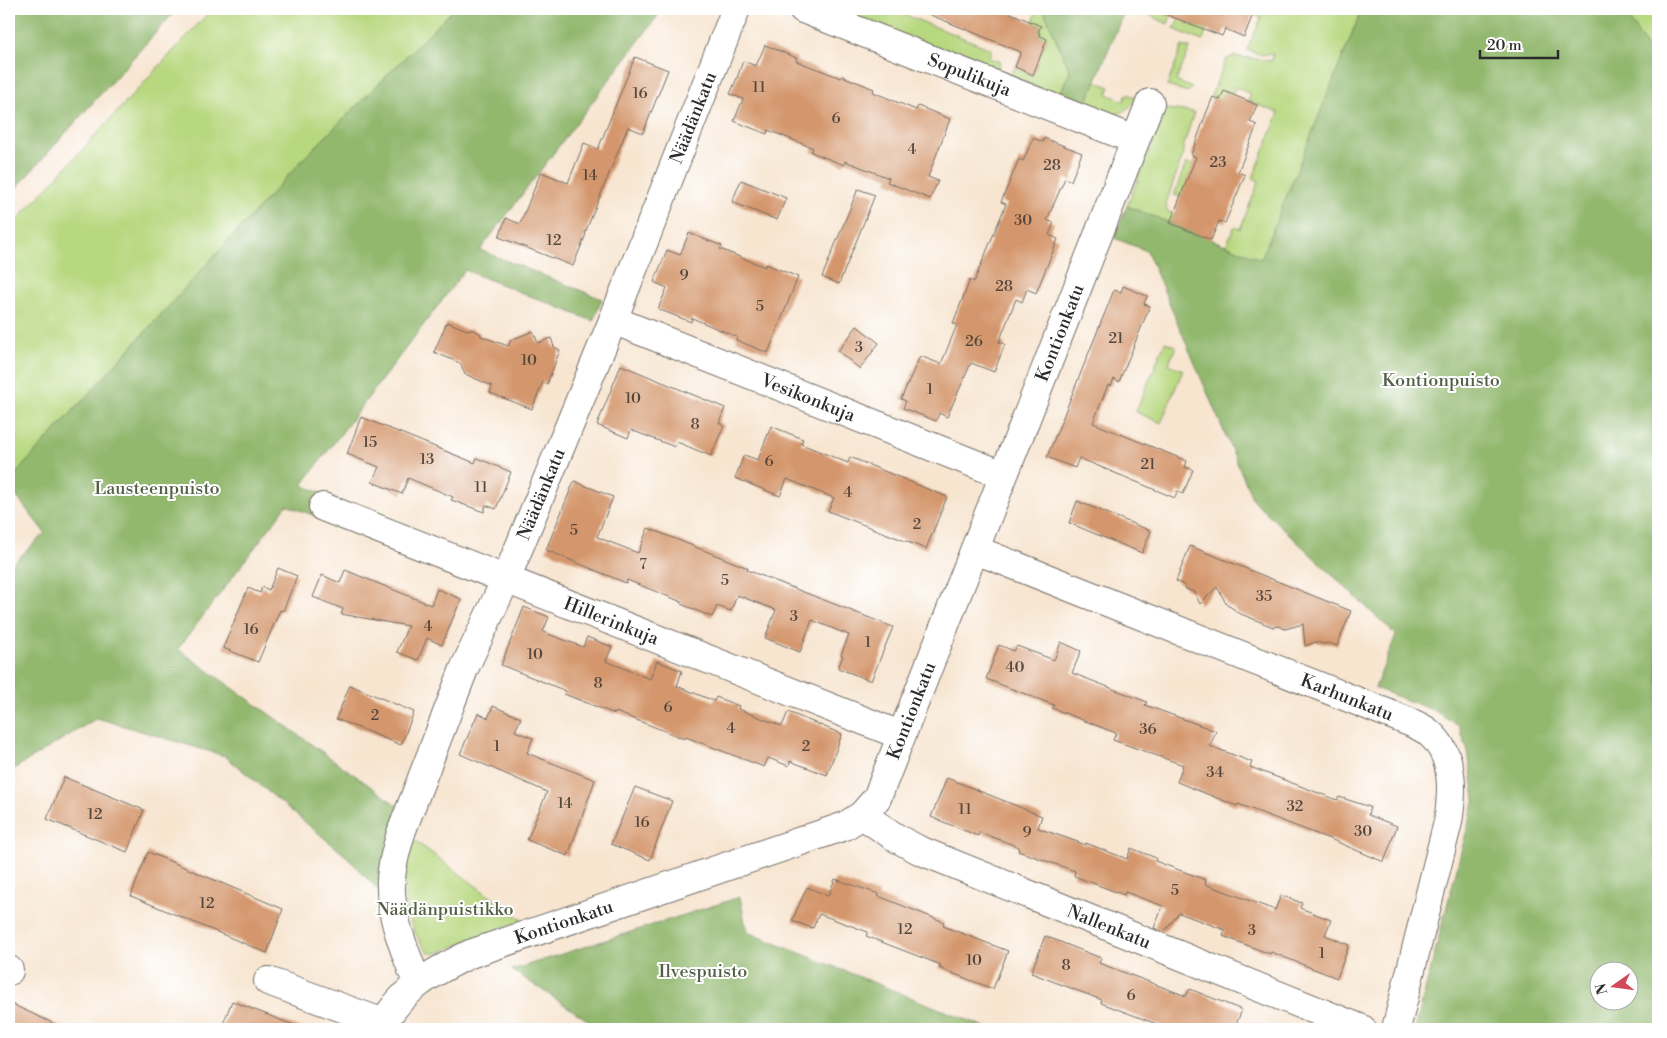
<svg xmlns="http://www.w3.org/2000/svg" width="1667" height="1038" font-family="'Libre Bodoni',serif">
<style>
.green{fill:#b8d880;stroke:#728256}
.forest{fill:#92b86e;stroke:#5e724c;fill-rule:evenodd}
.building{fill:#d4976d}
.lines{fill:none;stroke-linecap:round;stroke-linejoin:round}
.minor-casing{stroke:#726c65;stroke-width:30}
.minor{stroke:#fff;stroke-width:28}
.labels{text-anchor:middle;stroke-width:4;stroke-linejoin:round;paint-order:stroke}
.number-label{font-size:15px;fill:#55463c}
.street-label{font-size:18px;fill:#2b2b2b;stroke:#fff}
.park-label{font-size:18px;fill:#555f44;stroke:#fff}
</style>
<rect width="100%" height="100%" fill="#fff"/>
<filter id="ink" filterUnits="userSpaceOnUse"><feTurbulence type="fractalNoise" baseFrequency=".02" numOctaves="2"/><feDisplacementMap in="SourceGraphic" scale="10" xChannelSelector="R" yChannelSelector="G"/><feConvolveMatrix kernelMatrix="1 2 1 2 8 2 1 2 1" color-interpolation-filters="sRGB"/></filter>
<filter id="wash" filterUnits="userSpaceOnUse"><feTurbulence type="fractalNoise" baseFrequency=".0096" numOctaves="4" result="noise"/><feDisplacementMap in="SourceGraphic" scale="20" xChannelSelector="R" yChannelSelector="G"/><feGaussianBlur stdDeviation="1.12" result="paint"/><feColorMatrix in="noise" values="0 0 0 0 0 0 0 0 0 0 0 0 0 0 0 0 0 1.4 0 .05"/><feComposite in="paint" operator="in"/></filter>
<g filter="url(#wash)">
<rect width="100%" height="100%" fill="#f7e5d0"/>
<path class="green" d="M212,9h242l-147,146 -298,326v-252z
M843,9h47l101,40 -2,9 11,4 -5,14 -155,-63z
M1027,9h16l27,62 -11,25 -49,-20 5,-9 18,7 14,-35 -8,-4 1,-2 -1,-1 2,-7 -8,-3 3,-9z
M1137,9h29l-2,5 7,2 -3,8z
M1255,9h107l-101,251 -35,-15 8,-18 6,2 19,-48 -6,-3 26,-65 -31,-12 3,-7 -16,-7 -3,7 -12,6 -9,-4 15,-36 7,-4 39,5 1,-7 -11,1 -15,-5 14,-32 -8,-4z
M1623,9h35v57z
M1182,12l7,2 -3,9 15,5 3,-8 6,3 -8,18 -28,-12z
M1182,46l8,2 -14,33 16,7 -4,4 -21,-6z
M1095,81l15,6 -3,7 17,7 3,-7 10,4c-16,23 -29,17 -52,9z
M1166,109l28,3 -10,32 -2,14 -16,45 1,8 7,3 -4,9 -43,-17z
M1186,163l8,3 -13,31 -7,-2z
M1165,342l11,4 -7,18 14,6 -22,53 -25,-11z
M414,840l109,81 -28,9 -58,23h-8c-20,-21 -28,-55 -24,-84 1,-9 6,-20 9,-29z"/>
<path class="forest" d="M9,9h168l-168,187z
M454,9h209l-183,241 122,49 -9,22 -128,-51 -163,215 41,17 -8,22 -48,-19 -109,144 220,157 -17,87 -35,-37 -121,-100 -128,-38 -88,54v-205l36,-34 -36,-46v-6l298,-326z
M1043,9h82l-40,98 -26,-11 11,-25z
M1362,9h261l35,57v963h-243l60,-231 -7,-46 -9,-26 -24,-15 -60,-23 21,-53 -143,-135 -106,-249 -33,-13 13,-32 134,53zM1600,970h30v30h-30z
M740,897l7,35 243,97h-389l-89,-59z"/>
<g id="blocks">
<path class="building" d="M916,9h85l40,17 -3,6 2,1 -1,2 8,4 -14,36 -18,-8 6,-15z
M1154,9h101l-11,28 -19,-8 -3,7 -68,-26z
M765,45l32,13 -1,3 45,17 1,-2 32,13 -1,3 43,18 2,-4 32,13 -22,58 10,4 -8,18 -43,-17 2,-4 -44,-17 -1,4 -33,-13 2,-4 -45,-18 -1,4 -33,-13 9,-22 -13,-5 7,-16 6,-17 13,5z
M635,57l33,13 -25,63 -15,-6 -43,106 1,1 -13,32 -74,-29 7,-19 14,6 21,-52 27,11 16,-40 14,6z
M1224,91l33,14 -7,17 7,3 -19,47 7,3 -20,48 -6,-2 -8,19 -41,-17 26,-66 -5,-2 15,-41 7,-17 7,3z
M1033,138l10,4 1,-4 38,15 -11,28 -6,-3 -18,42 7,3 -5,12 9,4 -22,54 -9,-4 -5,13 -6,-3 -17,43 6,2 -11,28 -23,-9 -24,54 -8,-4 -3,8 -33,-13 3,-7 -5,-2 19,-43 21,8 16,-39 -4,-2 17,-43 4,2 32,-78 -5,-2 18,-43 4,2z
M741,180l45,18 -9,22 -45,-18z
M858,189l17,6 -36,89 -17,-7z
M689,233l33,13 -2,3 45,18 1,-3 32,13 -30,76 -32,-13 1,-3 -45,-19 -1,4 -33,-13 9,-21 -13,-6 13,-32 13,5z
M1123,286l24,10 -3,8 6,2 -31,76 -5,-3 -3,7 -3,-1 -15,38 94,38 -2,6 8,3 -10,24 -6,-3 -2,7 -96,-40 -4,10 -28,-11 67,-167 7,2z
M447,322l20,8 4,-1 9,4 1,3 27,10 3,-6 22,-9 5,12 13,-5 3,9 6,3 -13,34 -4,-2 -11,27 -42,-16 2,-7 -27,-12 -5,-11 -26,-11z
M857,326l22,17 -19,26 -22,-18z
M621,365l104,43 -6,15 5,2 -13,31 -34,-14 -2,5 -44,-17 -3,8 -31,-13z
M361,417l114,46 2,-5 34,14 -15,37 -10,-4 -2,7 -33,-12 2,-3 -45,-19 -6,16 -30,-12 7,-15 -32,-13z
M771,426l32,13 -2,5 47,19 2,-6 97,40 -21,52 -98,-38 6,-13 -47,-19 -7,17 -45,-18 9,-23 14,5z
M574,481l39,16 -16,40 41,16 10,-25 100,40 -1,2 146,57 -22,54 -33,-13 5,-12 -2,-1 8,-20 -37,-15 -12,32 -35,-14 11,-28 -39,-15 -6,16 -14,-5 -5,11 -31,-13 1,-2 -55,-22 -1,3 -80,-33z
M1077,501l74,30 -9,22 -73,-30z
M1190,546l161,65 -14,35 -8,-3 -5,1 -8,-2 -11,4 -2,-22 -18,5 -7,-3 -5,1 -37,-15 -2,-3 -7,-4 -10,-18 -17,17 -6,-12 -8,-3 -2,-4 -8,-4z
M278,568l19,8 -14,35 -3,-1 -22,52 -35,-14 25,-60 12,5 2,-6 7,3z
M345,570l86,35 6,-16 24,10 -19,46 -15,-7 -9,22 -21,-8 11,-26 -67,-12 2,-5 -30,-12 9,-22 18,8z
M524,607l25,10 -6,15 40,15 4,-10 25,10 -6,14 44,18 7,-18 25,10 -5,15 37,15 2,-4 23,9 -1,3 44,17 6,-14 54,22 -15,41 -37,-14 -1,5 -21,-8 -4,9 -78,-30 -1,2 -69,-27 -1,2 -51,-20 2,-3 -65,-26z
M1061,642l20,9 -9,22 75,29 -2,3 71,26 -6,15 42,16 -2,5 87,33 2,-3 31,10 -2,8 29,11 -13,36 -49,-21 -97,-37 -1,2 -60,-24 6,-17 -70,-25 3,-7 -64,-25 2,-3 -68,-26 13,-34 15,6 3,-5 37,14z
M350,685l64,27 -13,33 -65,-26z
M493,706l28,12 -6,13 18,7 -6,15 68,27 -27,76 -41,-16 20,-48 -87,-38 18,-41 10,5z
M64,777l80,33 -17,42 -80,-33z
M947,778l95,38 -4,12 48,17v-2l41,16 4,-11 25,10 -1,3 51,19 -1,4 70,26 6,-15 21,8 -2,5 31,12 -6,15 24,10 -12,33 -66,-26 -1,2 -47,-18 2,-6 -46,-17 -15,19 -10,-4 9,-22 -38,-14 -1,3 -50,-19 1,-5 -57,-20 1,-4 -40,-15 -1,4 -47,-19z
M635,787l37,14 -22,59 -39,-16z
M148,852l135,57 -16,44 -136,-57z
M835,879l44,15 -1,2 66,26 -1,4 65,25 -15,38 -54,-21 2,-3 -75,-29 2,-4 -49,-18 -6,14 -21,-7 15,-34 21,9z
M1045,936l56,22 -2,5 87,33 4,-7 52,21 -8,19h-64l-69,-26 1,-3 -71,-27z
M232,1001l69,27v1h-80z
M9,1003l57,26h-57z"/>
</g>
</g>
<g filter="url(#ink)">
<use href="#blocks" fill-opacity="0" stroke="#726c65" stroke-width="1"/>
<g class="lines">
<g class="minor-casing">
<g id="minor">
<path id="s1" d="M803,9l332,131"/>
<path id="s2" d="M613,320l390,155"/>
<path id="s3" d="M323,507l577,228"/>
<path id="s4" d="M976,550l431,171c7,3 15,6 21,11 27,22 25,59 20,90l-52,207"/>
<path id="s5" d="M862,815l36,24 21,11 443,179"/>
<path d="M9,971v-1"/>
<path d="M268,981l116,42"/>
<path id="s6" d="M417,983c-12,-33 -28,-67 -26,-104 1,-16 6,-33 11,-49l62,-161 42,-90 107,-259 123,-311"/>
<path id="s7" d="M381,1029c18,-39 52,-57 89,-75l375,-128 17,-11 15,-17 273,-695"/>
</g>
</g>
<use href="#minor" class="minor"/>
</g>
</g>
<g class="labels">
<g class="number-label">
<text x="759" y="92">11</text>
<text x="640" y="98">16</text>
<text x="836" y="123">6</text>
<text x="912" y="154">4</text>
<text x="1218" y="167">23</text>
<text x="1052" y="170">28</text>
<text x="590" y="180">14</text>
<text x="1023" y="225">30</text>
<text x="554" y="245">12</text>
<text x="684" y="280">9</text>
<text x="1004" y="291">28</text>
<text x="760" y="311">5</text>
<text x="1116" y="343">21</text>
<text x="974" y="346">26</text>
<text x="859" y="352">3</text>
<text x="529" y="365">10</text>
<text x="930" y="394">1</text>
<text x="633" y="403">10</text>
<text x="695" y="429">8</text>
<text x="370" y="447">15</text>
<text x="427" y="464">13</text>
<text x="769" y="466">6</text>
<text x="1148" y="469">21</text>
<text x="481" y="492">11</text>
<text x="848" y="497">4</text>
<text x="917" y="529">2</text>
<text x="574" y="535">5</text>
<text x="643" y="569">7</text>
<text x="725" y="585">5</text>
<text x="1264" y="601">35</text>
<text x="794" y="621">3</text>
<text x="428" y="631">4</text>
<text x="251" y="634">16</text>
<text x="868" y="647">1</text>
<text x="535" y="659">10</text>
<text x="1015" y="672">40</text>
<text x="598" y="688">8</text>
<text x="668" y="712">6</text>
<text x="375" y="720">2</text>
<text x="731" y="733">4</text>
<text x="1148" y="734">36</text>
<text x="497" y="751">1</text>
<text x="806" y="751">2</text>
<text x="1215" y="777">34</text>
<text x="565" y="808">14</text>
<text x="1295" y="811">32</text>
<text x="965" y="814">11</text>
<text x="95" y="819">12</text>
<text x="642" y="827">16</text>
<text x="1363" y="836">30</text>
<text x="1027" y="837">9</text>
<text x="1175" y="895">5</text>
<text x="207" y="908">12</text>
<text x="905" y="934">12</text>
<text x="1252" y="935">3</text>
<text x="1322" y="958">1</text>
<text x="974" y="965">10</text>
<text x="1066" y="970">8</text>
<text x="1131" y="1000">6</text>
</g>
<g class="street-label">
<text dy="6" stroke="none"><textPath href="#s1" startOffset="179">Sopulikuja</textPath></text>
<text dy="6" stroke="none"><textPath href="#s6" startOffset="928">Näädänkatu</textPath></text>
<text dy="6" stroke="none"><textPath href="#s7" startOffset="1058">Kontionkatu</textPath></text>
<text dy="6" stroke="none"><textPath href="#s2" startOffset="210">Vesikonkuja</textPath></text>
<text dy="6" stroke="none"><textPath href="#s6" startOffset="522">Näädänkatu</textPath></text>
<text dy="6" stroke="none"><textPath href="#s3" startOffset="310">Hillerinkuja</textPath></text>
<text dy="6" stroke="none"><textPath href="#s4" startOffset="399">Karhunkatu</textPath></text>
<text dy="6" stroke="none"><textPath href="#s7" startOffset="652">Kontionkatu</textPath></text>
<text dy="6" stroke="none"><textPath href="#s7" startOffset="218">Kontionkatu</textPath></text>
<text dy="6" stroke="none"><textPath href="#s5" startOffset="272">Nallenkatu</textPath></text>
</g>
<g class="park-label">
<text x="1441" y="386">Kontionpuisto</text>
<text x="157" y="494">Lausteenpuisto</text>
<text x="445" y="915">Näädänpuistikko</text>
<text x="703" y="977">Ilvespuisto</text>
</g>
</g>
<rect width="1667" height="1038" fill="none" stroke="#fff" stroke-width="30"/>
<g transform="translate(1614 986) rotate(256)"><circle r="24" fill="#ffffff" stroke="#aaaaaa"/>
<path d="M0-4L9 19L0 12L-9 19Z" fill="#d1495b"/>
<text y="-8" font-size="14" font-weight="bold" text-anchor="middle" fill="#2b2b2b">N</text>
</g>
<path d="M1480 50v8h78v-8" fill="none" stroke="#2b2b2b" stroke-width="2.5"/>
<text x="1487" y="50" font-size="15" fill="#2b2b2b" stroke="#ffffff" stroke-width="4" paint-order="stroke">20 m</text>
</svg>
